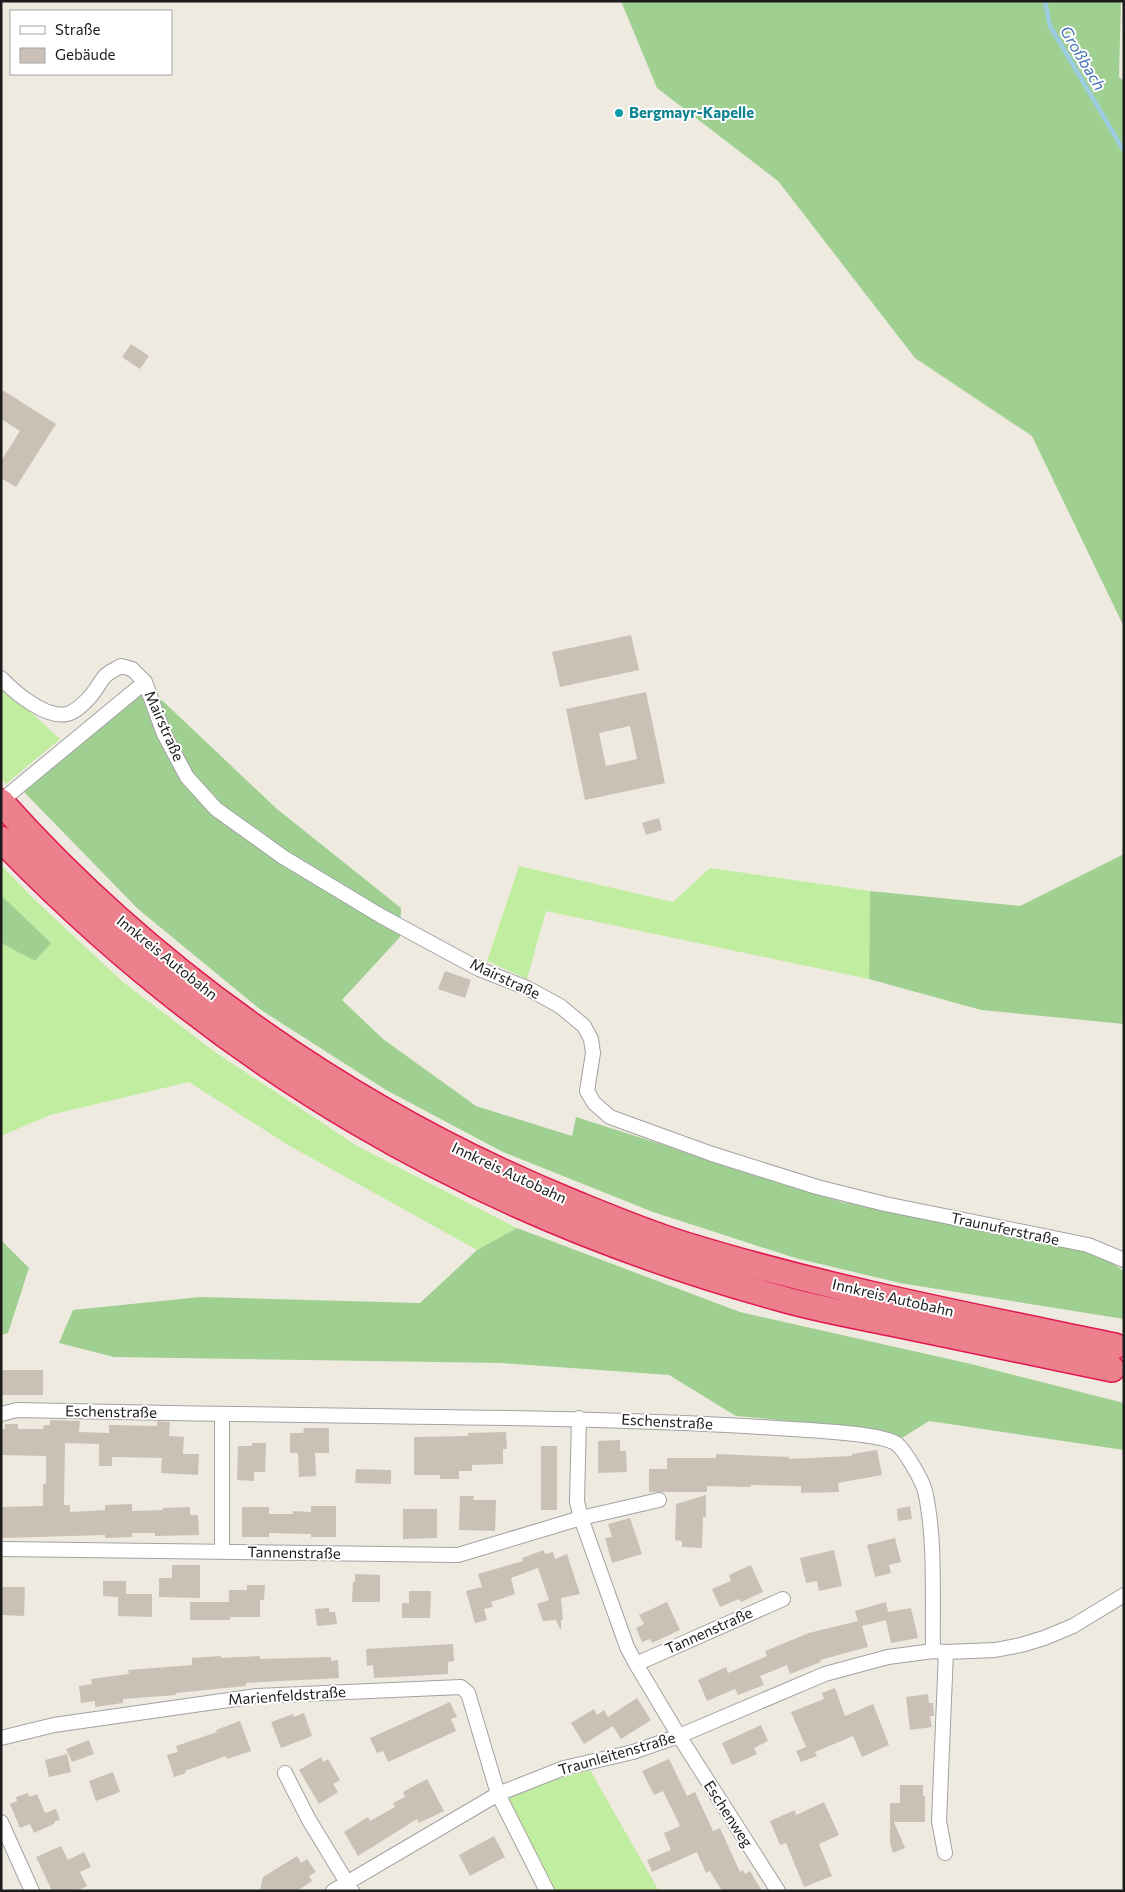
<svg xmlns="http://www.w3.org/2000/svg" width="1125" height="1892" font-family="Commissioner,sans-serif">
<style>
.grass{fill:#c1eda0}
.forest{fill:#a0d091}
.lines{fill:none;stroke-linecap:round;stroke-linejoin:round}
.stream{stroke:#9cccdf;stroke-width:4.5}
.building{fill:#cac0b6;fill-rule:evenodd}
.street-casing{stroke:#a2a2a2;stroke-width:16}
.highway-casing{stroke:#e2174f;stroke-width:28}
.street{stroke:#fff;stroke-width:14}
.highway{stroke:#ec808d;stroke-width:25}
.culture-dot{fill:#0f9aa8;stroke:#fff;stroke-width:2}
.labels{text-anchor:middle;stroke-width:4;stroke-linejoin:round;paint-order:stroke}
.culture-label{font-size:15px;font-weight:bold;fill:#0d838f;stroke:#fff;text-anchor:start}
.street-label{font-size:15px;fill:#1b1b1b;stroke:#fff}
.water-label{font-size:16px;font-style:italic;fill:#4272b1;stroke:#fff}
</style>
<rect width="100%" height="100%" fill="#eeeae0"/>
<path class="grass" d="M1,685l59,54 -54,45 -5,-6z
M1,865l35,36 87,81 92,70 142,94 160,82 -40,22 -189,-105 -99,-63 -139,33 -49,21v-193l34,18 16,-18 -50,-48z
M519,866l154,36 37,-34 160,23 -1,88 -323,-68 -19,68 -40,-18z
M590,1770l69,121h-114l-43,-91 45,-18z"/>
<path class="forest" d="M621,1h500l-2,76 5,4v546l-92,-191 -117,-78 -137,-177 -121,-93z
M148,687l129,122 124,99 -1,29 -58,63 41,39 93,67 96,30 4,-19 266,85 196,38 61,15 25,16v48l-224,-36 -105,-25 -142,-46 -150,-60 -117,-62 -125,-80 -123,-101 -114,-117z
M1124,854v170l-143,-14 -112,-31 1,-88 150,15z
M1,895l50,48 -16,18 -34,-18z
M517,1228l223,84 231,52 153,39v47l-195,-29 -27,17 -46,-11 -120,-11 -67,-41 -168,-12 -387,-6 -55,-14 14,-33 127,-13 220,6 57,-53z
M1,1240l28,28 -21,65 -7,2z"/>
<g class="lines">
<path class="stream" d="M1045,1l5,25 74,125"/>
</g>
<path class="building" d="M131,344l18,12 -9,13 -18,-12z
M1,389l55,35 -40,63 -15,-9v-17l19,-30 -19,-12z
M631,635l8,35 -79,17 -8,-35z
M646,692l19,91 -80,17 -19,-91zM630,726l7,33 -31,7 -7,-33z
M659,818l3,12 -16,5 -4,-12z
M445,971l26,9 -6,18 -27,-9z
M1,1370h42v25h-42z
M50,1420l30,1 -1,11 30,1v-8l48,1v-5l13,1 -1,14 15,1 -1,17h16l-1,21 -37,-2 1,-15 -50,-1v9h-13v-22l-34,-1 -1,62h6v7l35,-2v-5l27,-1v7l31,-1v-2l27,-1v8h8l1,20 -44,1v-3h-23v4l-27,1v-3l-104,3v-31l42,-1v-22h3v-28l-45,-1v-26h4v-5h13v5h25l1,-4h6z
M304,1428h25v25h-14l1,23 -17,1 -1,-24h-8v-20h13z
M506,1432l1,17h-4v15l-31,1v6h-13v8h-19v-4h-26v-38l54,-1v-3z
M620,1440v11h6l1,21 -29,1v-32z
M252,1443h14l-1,29h-11v9l-17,-1 1,-34h14z
M541,1446h16v64h-16z
M877,1450l5,25 -44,8 1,9 -38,1v-7l-50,-1v2l-44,-1v6h-58v-23h18v-11h49v-4l73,3v2l63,-3v-2z
M356,1469l35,1v14l-36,-1z
M706,1495v22h-3l-1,31 -20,-1v-6l-7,-1 1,-36z
M460,1496h14l-1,4h23l-1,31 -36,-1z
M311,1506h25v31h-25v-3l-42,-1v4h-27v-30h27v7h24v-3l18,1z
M910,1506l2,13 -14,2 -1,-12z
M403,1509h34v29l-34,1z
M630,1518l12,36 -30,9 -7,-25 7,-1 -4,-13z
M895,1538l6,24 -12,3 2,8 -16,4 -8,-32z
M544,1550l1,4 8,-2 2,7 12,-5 13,40 -19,4 2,22h-2v9h-1l-4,-9 -13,1 -6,-17 12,-4 -11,-32 -27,10 4,16 -24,8 2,5 -9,2 3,11 -12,3 -9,-32 16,-4 -4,-13 45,-13 -1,-3z
M834,1550l8,36 -23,5 -2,-10 -11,2 -6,-25z
M172,1565h28v33l-41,-1v-19h13z
M751,1565l12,27 -22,10 -2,-3 -19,8 -8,-18 19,-8 -2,-6z
M355,1574l25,1v27h-28l1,-20h2z
M103,1581h23v13h26v23l-34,-1v-19l-15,-1z
M247,1585h18l-1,15h-4v17h-30v3h-40v-18h39v-12h18z
M1,1587h24l-1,29 -23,-1z
M409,1591h22l-1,27h-28v-15h7z
M667,1602l13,28 -28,13 -2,-4 -8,3 -6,-14 8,-4 -5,-9z
M886,1602l2,10 23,-4 7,30 -27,5 -5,-23 -24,6 6,21 -48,13 1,2 -31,12 -3,-9 -27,11 4,9 -26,10 -3,-6 -28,12 -9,-21 28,-13 2,6 39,-17 -2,-5 44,-18 49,-12 -3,-10z
M329,1608v4h6l2,12 -20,2 -2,-17z
M453,1644l1,17 -6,1v12l-74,4 -1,-13 -6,1 -1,-17z
M221,1656v2l39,-2v3l71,-2v4l7,-1 1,18 -93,5v3l-70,7v2l-53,4v4l-28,4v-6l-14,2 -2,-17 13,-2 -1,-5 38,-5 -1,-4 64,-5v-7z
M835,1688l10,28 28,-12 16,41 -27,12 -9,-21 -38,16 2,4 -16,6 -5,-11 10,-4 -15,-35 33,-13 -2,-6z
M928,1694l1,9h4l1,13h-4l2,11 -22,3 -4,-33z
M637,1698l14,22 -30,19 -8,-13 -29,18 -13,-21 23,-14 3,6 7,-5 4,7z
M450,1702l7,15 -6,2 5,12 -68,31 -5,-11 -6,2 -7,-15z
M304,1713l8,23 -31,12 -10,-26 22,-8 1,3z
M240,1721l11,30 -24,8 -1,-3 -41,15 1,2 -12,4 -7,-22 11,-3 -2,-6 41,-14 -1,-2z
M761,1725l7,16 -14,7 3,6 -25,11 -10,-22z
M89,1740l5,14 -22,8 -6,-13z
M67,1754l4,18 -22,5 -4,-17z
M321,1757l2,5 5,-3 12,21 -7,4 5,8 -19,12 -20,-34z
M669,1759l18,37 8,-4 18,39 7,-3 20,44 3,-2 2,4 5,-3 12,20h-40l-12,-20 -4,2 -9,-21 -45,20 -5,-12 24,-10 -7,-17 16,-7 -17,-35 -9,4 -12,-24z
M113,1772l7,20 -24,9 -7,-20z
M427,1779l17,32 -25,12 -2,-4 -59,37 -14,-24 24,-15 2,4 25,-14 -2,-4 12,-6 -2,-5z
M900,1785h23v11h2v26h-31l11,26 -12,5 -3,-10v-40h10z
M28,1793l1,4 8,-3 8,19 11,-4 4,11 -6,2v2l-20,9 -4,-9 -10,4 -10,-24 7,-3 -1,-4z
M824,1802l15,33 -20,9 13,32 -28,11 -18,-44 -6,2 -10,-24 25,-11 1,5z
M494,1836l11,21 -35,19 -11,-21z
M61,1846l7,14 16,-8 7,15 -11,5 7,14 -11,5h-24l-16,-34z
M297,1856l4,7 6,-4 9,13 -7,4 3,5 -15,10h-37l3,-14z"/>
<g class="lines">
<g class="street-casing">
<path id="street" d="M1,678c13,14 45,41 66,36 9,-2 16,-10 22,-16 6,-6 10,-15 16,-22 4,-4 11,-7 16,-10l11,3 13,13 19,52 23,43 29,32 67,48 98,59 98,53 48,19 33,18 24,20 7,13 2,14 -6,38 7,12 16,14 102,37 105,33 68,17 203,41 36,15
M1,801l144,-119
M1,1414l16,-4c118,2 235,5 353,6 136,2 272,3 407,12 24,2 103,4 120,16 9,8 25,36 28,47 11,48 7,110 8,160
M222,1414v138
M579,1418l-2,84 4,16 46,129 9,17 43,72 99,155
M1,1549l457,6 123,-37 78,-18
M636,1664l147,-65
M1,1738l53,-13 203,-29 204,-9 7,6 30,101 49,97
M285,1773l24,47 43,71
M1,1822l31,69
M945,1853l-6,-32 7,-169
M333,1891l165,-97 66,-26 69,-16 46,-16 146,-62 63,-17 45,-6 13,1 49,-2 26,-5 23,-7 29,-12 51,-31"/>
</g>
<g class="highway-casing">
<path id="highway" d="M1,802c155,173 354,311 568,399 37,15 75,31 113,43 142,44 288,72 433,102
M1,839c220,228 473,375 778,459 38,11 78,18 117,26 72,15 144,30 216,45"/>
</g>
<use href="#street" class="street"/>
<use href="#highway" class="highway"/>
</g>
<circle class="culture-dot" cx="619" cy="113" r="5"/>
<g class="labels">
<g class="culture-label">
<text x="629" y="118">Bergmayr-Kapelle</text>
</g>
<g class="street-label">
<text transform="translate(164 726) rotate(66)" y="5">Mairstraße</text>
<text transform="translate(167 958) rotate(39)" y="5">Innkreis Autobahn</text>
<text transform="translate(505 979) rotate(25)" y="5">Mairstraße</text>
<text transform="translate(509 1173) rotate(25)" y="5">Innkreis Autobahn</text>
<text transform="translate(1005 1229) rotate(12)" y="5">Traunuferstraße</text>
<text transform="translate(893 1298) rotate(13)" y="5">Innkreis Autobahn</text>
<text transform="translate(111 1412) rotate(1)" y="5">Eschenstraße</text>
<text transform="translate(667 1422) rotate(3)" y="5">Eschenstraße</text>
<text transform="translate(294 1553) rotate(1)" y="5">Tannenstraße</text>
<text transform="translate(709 1631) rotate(-24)" y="5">Tannenstraße</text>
<text transform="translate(287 1696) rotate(-4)" y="5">Marienfeldstraße</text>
<text transform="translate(617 1754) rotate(-16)" y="5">Traunleitenstraße</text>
<text transform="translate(728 1814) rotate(57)" y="5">Eschenweg</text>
</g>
<g class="water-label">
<text transform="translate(1083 58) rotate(59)" y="6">Großbach</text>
</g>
</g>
<rect width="1125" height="1892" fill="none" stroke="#1b1b1b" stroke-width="5"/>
<rect x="10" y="10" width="162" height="65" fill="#ffffff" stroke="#a4a4a4"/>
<rect x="20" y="26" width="25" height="8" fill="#ffffff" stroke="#a4a4a4"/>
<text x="55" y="35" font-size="15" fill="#1b1b1b">Straße</text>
<rect x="20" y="48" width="25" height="15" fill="#cac0b6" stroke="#a4a4a4"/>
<text x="55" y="60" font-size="15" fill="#1b1b1b">Gebäude</text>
</svg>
